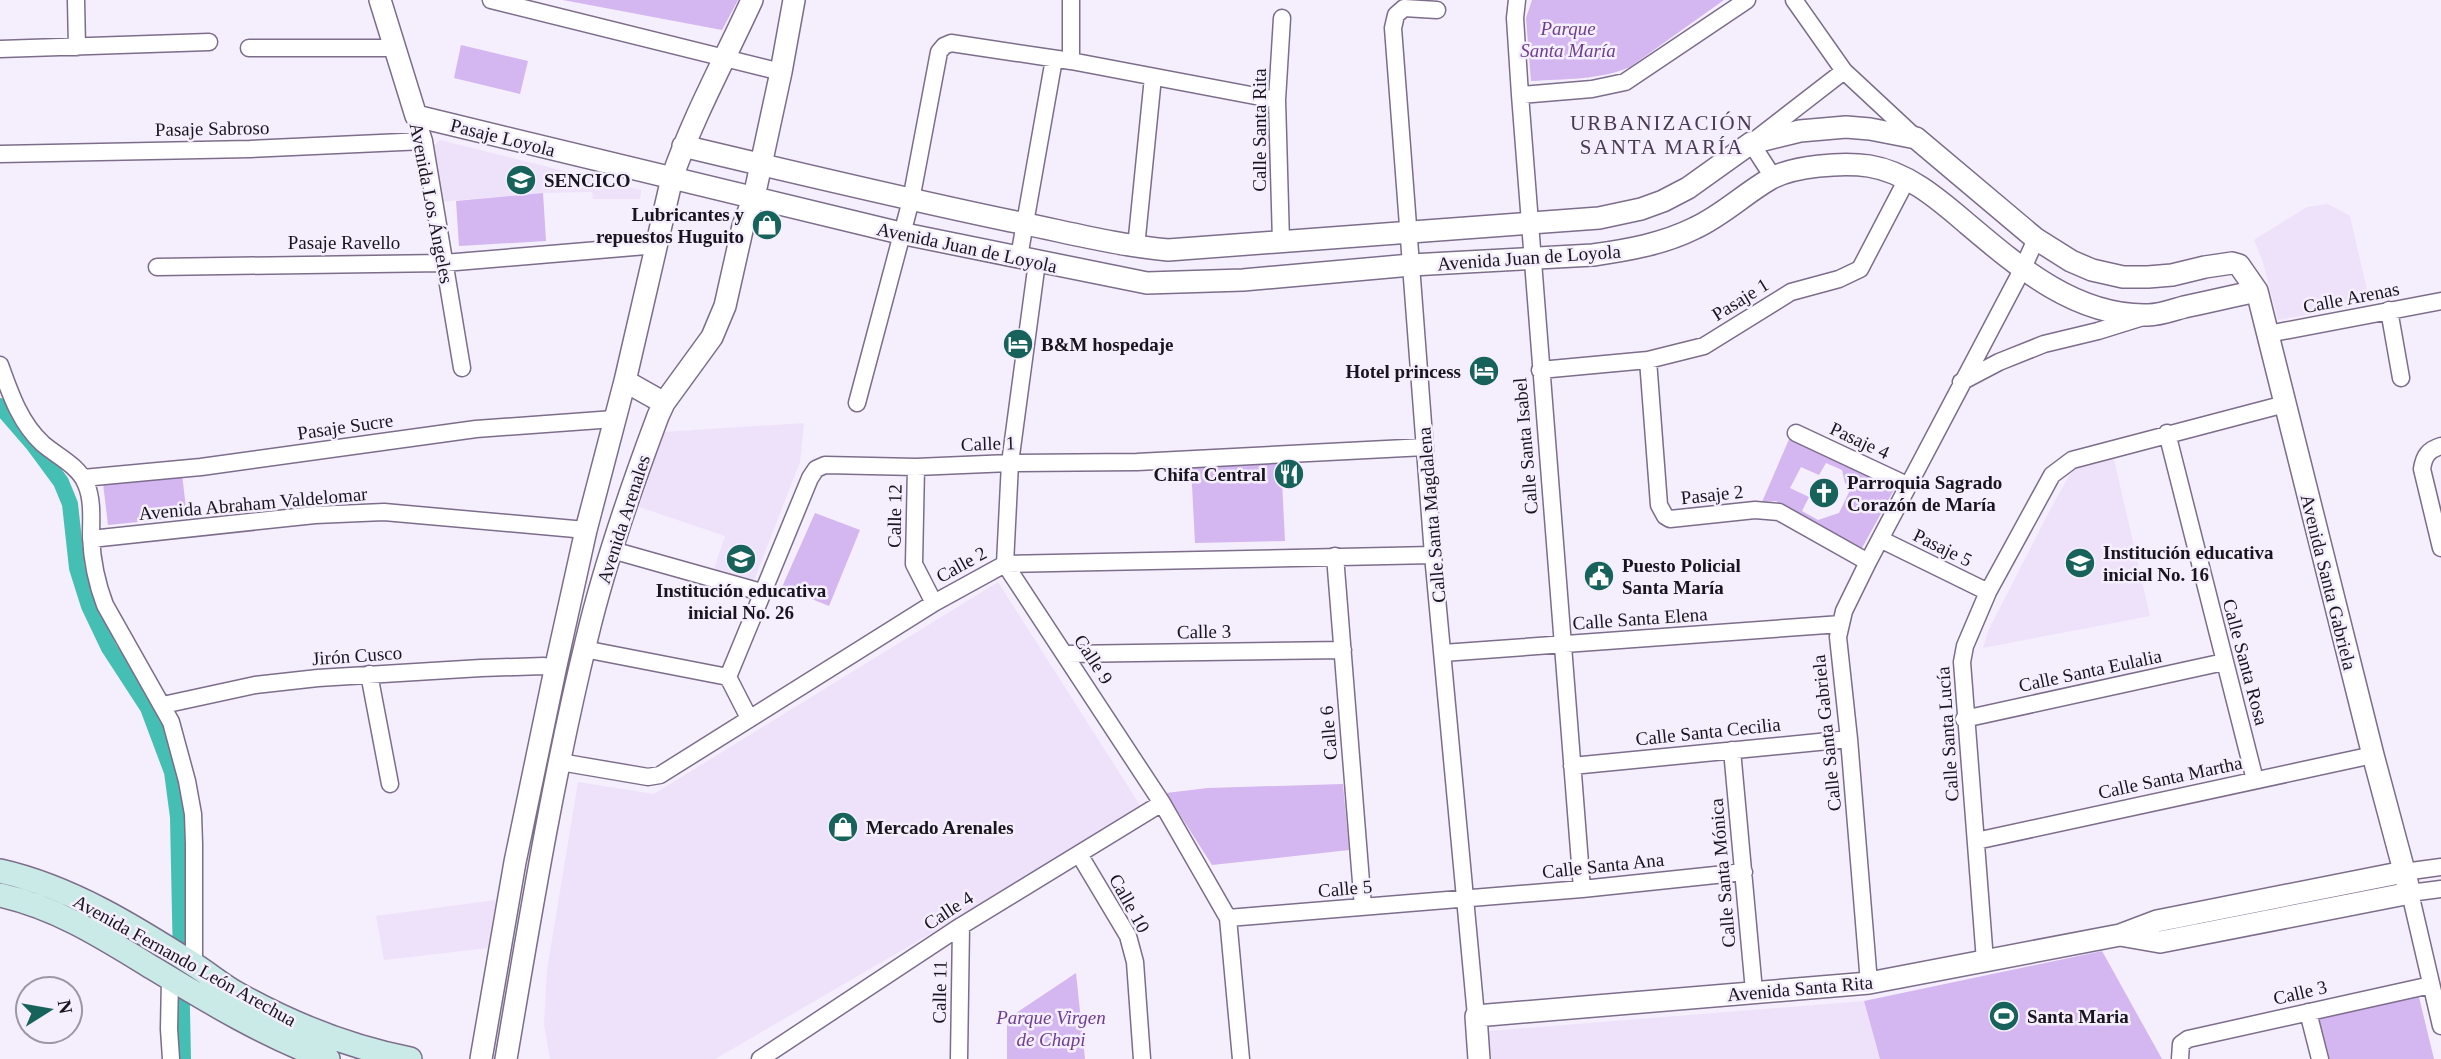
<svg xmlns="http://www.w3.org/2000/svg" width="2441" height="1059" font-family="Georgia,serif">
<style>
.built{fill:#eee2fa}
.green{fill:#d4b6f0;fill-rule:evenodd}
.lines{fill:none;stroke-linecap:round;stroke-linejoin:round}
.canal{stroke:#45bfb3;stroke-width:16}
.minor-casing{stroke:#7c6d8b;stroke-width:19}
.tertiary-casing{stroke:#7c6d8b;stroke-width:24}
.secondary-casing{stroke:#7c6d8b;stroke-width:26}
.minor{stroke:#fff;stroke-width:16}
.tertiary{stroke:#fff;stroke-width:21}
.secondary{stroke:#c9eae6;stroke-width:23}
.labels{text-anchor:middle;stroke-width:5;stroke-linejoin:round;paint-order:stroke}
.park-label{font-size:19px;font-style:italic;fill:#6d3d92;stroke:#f5eefc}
.street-label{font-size:19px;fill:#19141f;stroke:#f5eefc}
.poi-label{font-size:19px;font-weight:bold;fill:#19141f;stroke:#f5eefc;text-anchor:start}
.neighbourhood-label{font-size:21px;letter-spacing:2px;fill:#493b56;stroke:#f5eefc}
</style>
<rect width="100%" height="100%" fill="#f5eefc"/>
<path class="built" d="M440,140l201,50 -1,9h-47l-1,-7 -49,1 -104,9 -7,-55z
M2328,204l22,12 20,87 -92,17 -15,-58 -9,-22 53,-33z
M804,423l-4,39 -47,121 -39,-14 11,-33 -86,-29 25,-75z
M2113,455l37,161 -167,32 5,-17 62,-121 20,-36 6,-8z
M998,582l145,228 -428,249h-165l-6,-35 3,-54 31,-188 76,12z
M496,900l-8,48 -104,12 -8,-44z
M1864,1001l16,58h-393l-2,-23 4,-5z"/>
<path class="green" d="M563,0h175l-16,30z
M1532,0h192l-94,67c-30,13 -66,12 -99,14l-5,-63z
M461,45l67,16 -8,33 -66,-16z
M543,193l3,48 -87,5 -3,-45z
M1790,437l106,49 -34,62 -86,-47 -14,1zM1826,463l16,7 3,13 6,5 -12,25 -21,7 -16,-9 7,-14 -19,-9 11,-21 18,8z
M1281,462l4,79 -90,2 -4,-77z
M182,474l5,43 -79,8 -5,-42z
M815,513l45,17 -31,76 -47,-19z
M1343,784l6,66 -137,15 -46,-72 42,-5z
M2102,951l60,108h-282l-16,-58z
M1076,973l9,86h-78v-40z
M2418,993l16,66h-108l-11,-41z"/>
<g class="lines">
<path class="canal" d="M0,406l33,38 28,38 9,22 7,64 12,38 20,42 39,60 24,64 6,45 5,242"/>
<g class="minor-casing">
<path id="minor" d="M76,0l1,47
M491,0l290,72
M1071,0v61
M1517,0l-2,18 5,77 62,794
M1794,0l50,71 72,67
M1437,10l-33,-2 -8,7 -3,13 40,527 43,461
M249,48h145
M0,49l209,-7
M1520,95l72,-6 33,-7 122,-82
M416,116l8,25 38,227
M0,154l250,-5 174,-8
M1773,177l-22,-34 93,-72
M1281,242l-4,-142 5,-82
M1136,247l17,-170
M1019,257l35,-198
M1037,262l-27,201 -5,101 157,239 66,115 13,141
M157,267l287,-4 214,-18
M2389,310l12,68
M2268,334l173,-33
M1648,360l11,145 6,11 5,3 85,-9 24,2 89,50
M0,365c10,28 20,58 43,79 14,12 36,22 43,40 7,16 5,36 5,53 1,23 6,47 14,68l66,117 16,59 6,33 1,30v121
M1540,370l108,-10 56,-14 87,-54 48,-13 21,-10 47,-90
M1961,382l38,-20 45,-18 54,-13 45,-14
M857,403l54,-203 28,-148 5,-6 7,-3 120,18 206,39
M1796,433l111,52
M2167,433l88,347
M2441,446c-13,4 -17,10 -19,23l19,79
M916,467l-2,97 20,39
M83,478l118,-11 275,-38 138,-10
M91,539l224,-24 69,-3 202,18
M1880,539l108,53
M612,550l149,42
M1335,556l28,351
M584,649l144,28
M1443,653l398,-29
M1066,654l277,-4
M369,674l21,110
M163,705l92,-20 63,-7 163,-10 63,-2 11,4
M749,718l-21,-41 82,-199 6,-9 9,-4 91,2 94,-4 127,-1 288,-15
M1964,719l260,-57
M1732,750l22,241
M560,762l88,15 12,-2 274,-172 71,-39 428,-9
M1572,766l277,-27
M1976,841l397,-86
M1079,854l49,82 7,26 7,97
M2404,872l37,-5
M2441,889l-31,4 31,133
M1228,918l354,-29 162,-17
M1985,961l-23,-299 3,-16 23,-54 64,-117 20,-15 213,-56
M170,979l-1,50 2,30
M1869,983l-20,-244 -11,-102 6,-26 24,-49 155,-294 13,-29
M2308,1012l12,47
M760,1059l201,-133 201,-123
M959,1059l2,-133
M2180,1059l1,-15 7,-5 243,-54"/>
</g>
<g class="tertiary-casing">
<path id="tertiary" d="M380,0l36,116 484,117 247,50 96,-3 168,-15 182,-10c35,-5 70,-11 102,-27 28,-13 49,-34 75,-49 23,-13 73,-17 99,-13 37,6 67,31 95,55 52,44 111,96 184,94 12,0 25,-5 36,-8 24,-5 49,-11 73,-16
M683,146c109,26 218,52 328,75 52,10 103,24 157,29l431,-32 42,-9 22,-8 25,-13 63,-45 49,-12 46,-4 24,2 46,9 120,101 35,22 21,9 31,7h25l24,-2 33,-8 27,-4 7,2 18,26 116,464 37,138 -250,49 -40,-7
M625,381l39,22
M481,1059l34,-197 40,-192 31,-140 39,-149 47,-203c21,-61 53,-119 80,-178
M506,1059c24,-141 47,-282 81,-421 18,-76 44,-150 71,-222l6,-13 48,-66 13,-31 18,-80 11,-29 27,-125 13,-72
M1479,1059l-3,-43 393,-33 251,-48 37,-14 247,-49"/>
</g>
<g class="secondary-casing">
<path id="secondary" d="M0,871c71,16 135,56 196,95 14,9 26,19 40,27 55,31 113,54 174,66
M0,895c58,13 104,43 153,73 56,34 114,69 175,91"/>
</g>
<use href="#minor" class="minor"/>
<use href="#tertiary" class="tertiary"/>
<use href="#secondary" class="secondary"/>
</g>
<defs>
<g id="university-disc" transform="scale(1.575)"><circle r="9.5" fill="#17635c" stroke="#f5eefc"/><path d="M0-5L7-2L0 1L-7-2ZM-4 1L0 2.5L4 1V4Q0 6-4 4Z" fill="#fff"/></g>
<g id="shop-disc" transform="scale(1.575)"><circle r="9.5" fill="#17635c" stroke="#f5eefc"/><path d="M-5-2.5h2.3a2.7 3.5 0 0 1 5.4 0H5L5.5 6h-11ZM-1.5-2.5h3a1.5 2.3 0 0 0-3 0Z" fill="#fff"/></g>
<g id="hotel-disc" transform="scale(1.575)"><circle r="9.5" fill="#17635c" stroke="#f5eefc"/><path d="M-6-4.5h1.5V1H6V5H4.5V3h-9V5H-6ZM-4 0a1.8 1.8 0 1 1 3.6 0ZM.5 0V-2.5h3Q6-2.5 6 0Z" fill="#fff"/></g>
<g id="restaurant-disc" transform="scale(1.575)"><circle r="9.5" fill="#17635c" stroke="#f5eefc"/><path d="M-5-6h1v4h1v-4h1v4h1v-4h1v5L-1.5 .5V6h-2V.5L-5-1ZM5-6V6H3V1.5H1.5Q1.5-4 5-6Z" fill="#fff"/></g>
<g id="church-disc" transform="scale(1.575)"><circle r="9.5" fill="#17635c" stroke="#f5eefc"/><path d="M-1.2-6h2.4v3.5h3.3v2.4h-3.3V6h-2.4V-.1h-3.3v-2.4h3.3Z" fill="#fff"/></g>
<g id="school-disc" transform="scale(1.575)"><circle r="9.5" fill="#17635c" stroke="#f5eefc"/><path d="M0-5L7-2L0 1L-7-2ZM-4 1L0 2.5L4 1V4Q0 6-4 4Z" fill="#fff"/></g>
<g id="civic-disc" transform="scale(1.575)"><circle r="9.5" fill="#17635c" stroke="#f5eefc"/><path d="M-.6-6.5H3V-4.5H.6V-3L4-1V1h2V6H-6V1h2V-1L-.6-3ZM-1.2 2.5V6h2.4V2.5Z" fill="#fff"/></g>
<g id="stadium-disc" transform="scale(1.575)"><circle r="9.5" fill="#17635c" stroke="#f5eefc"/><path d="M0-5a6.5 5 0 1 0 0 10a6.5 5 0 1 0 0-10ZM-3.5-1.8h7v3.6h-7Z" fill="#fff"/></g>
</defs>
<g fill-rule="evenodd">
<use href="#university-disc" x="521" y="180"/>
<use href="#shop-disc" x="767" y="225"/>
<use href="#hotel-disc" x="1018" y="344"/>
<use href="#hotel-disc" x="1484" y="371"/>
<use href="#restaurant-disc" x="1289" y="474"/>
<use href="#church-disc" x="1824" y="493"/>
<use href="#school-disc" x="741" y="559"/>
<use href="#school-disc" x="2080" y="563"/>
<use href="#civic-disc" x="1599" y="576"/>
<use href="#shop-disc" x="843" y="827"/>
<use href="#stadium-disc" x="2004" y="1016"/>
</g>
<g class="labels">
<g class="park-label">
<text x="1568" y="35">Parque<tspan x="1568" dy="22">Santa María</tspan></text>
<text x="1051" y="1024">Parque Virgen<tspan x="1051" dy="22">de Chapi</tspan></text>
</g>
<g class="street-label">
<text transform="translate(212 128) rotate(-1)" y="7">Pasaje Sabroso</text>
<text transform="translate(1259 130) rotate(-90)" y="7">Calle Santa Rita</text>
<text transform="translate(503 137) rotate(14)" y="7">Pasaje Loyola</text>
<text transform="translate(432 203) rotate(79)" y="7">Avenida Los Ángeles</text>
<text x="344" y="249">Pasaje Ravello</text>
<text transform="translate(967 247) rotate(12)" y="7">Avenida Juan de Loyola</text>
<text transform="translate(1529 257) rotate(-4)" y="7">Avenida Juan de Loyola</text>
<text transform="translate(2351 297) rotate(-11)" y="7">Calle Arenas</text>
<text transform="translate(1740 299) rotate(-32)" y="7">Pasaje 1</text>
<text transform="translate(345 426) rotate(-8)" y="7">Pasaje Sucre</text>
<text transform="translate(1860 440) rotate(25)" y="7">Pasaje 4</text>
<text transform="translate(988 443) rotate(-2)" y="7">Calle 1</text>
<text transform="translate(1525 446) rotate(-95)" y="7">Calle Santa Isabel</text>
<text transform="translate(1712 494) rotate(-6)" y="7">Pasaje 2</text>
<text transform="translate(253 503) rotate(-5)" y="7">Avenida Abraham Valdelomar</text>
<text transform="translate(1431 515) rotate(-95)" y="7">Calle Santa Magdalena</text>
<text transform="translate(894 516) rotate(-89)" y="7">Calle 12</text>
<text transform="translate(623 519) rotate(-72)" y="7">Avenida Arenales</text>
<text transform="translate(1943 547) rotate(26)" y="7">Pasaje 5</text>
<text transform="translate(961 564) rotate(-29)" y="7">Calle 2</text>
<text transform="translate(2329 582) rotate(76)" y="7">Avenida Santa Gabriela</text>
<text transform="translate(1640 618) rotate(-4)" y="7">Calle Santa Elena</text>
<text transform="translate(1204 631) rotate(-1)" y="7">Calle 3</text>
<text transform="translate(357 655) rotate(-4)" y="7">Jirón Cusco</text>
<text transform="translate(1094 659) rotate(57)" y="7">Calle 9</text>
<text transform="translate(2246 662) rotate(75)" y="7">Calle Santa Rosa</text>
<text transform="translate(2090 670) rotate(-12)" y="7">Calle Santa Eulalia</text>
<text transform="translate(1708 731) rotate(-6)" y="7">Calle Santa Cecilia</text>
<text transform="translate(1328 733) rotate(-95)" y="7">Calle 6</text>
<text transform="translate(1826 733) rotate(-96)" y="7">Calle Santa Gabriela</text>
<text transform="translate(1947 734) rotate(-94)" y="7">Calle Santa Lucía</text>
<text transform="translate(2170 777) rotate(-12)" y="7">Calle Santa Martha</text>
<text transform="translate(1603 865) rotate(-6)" y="7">Calle Santa Ana</text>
<text transform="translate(1722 873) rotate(-95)" y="7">Calle Santa Mónica</text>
<text transform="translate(1345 888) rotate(-5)" y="7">Calle 5</text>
<text transform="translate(1130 903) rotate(61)" y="7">Calle 10</text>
<text transform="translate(948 910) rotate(-33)" y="7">Calle 4</text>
<text transform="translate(185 960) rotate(29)" y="7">Avenida Fernando León Arechua</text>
<text transform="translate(1800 988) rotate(-5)" y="7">Avenida Santa Rita</text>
<text transform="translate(939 992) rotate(-89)" y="7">Calle 11</text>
<text transform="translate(2300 992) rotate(-13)" y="7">Calle 3</text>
</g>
<g class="poi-label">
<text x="544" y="187">SENCICO</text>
<text x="744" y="221" text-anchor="end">Lubricantes y<tspan x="744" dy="22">repuestos Huguito</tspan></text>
<text x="1041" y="351">B&amp;M hospedaje</text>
<text x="1461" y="378" text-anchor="end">Hotel princess</text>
<text x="1266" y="481" text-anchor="end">Chifa Central</text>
<text x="1847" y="489">Parroquia Sagrado<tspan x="1847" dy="22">Corazón de María</tspan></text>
<text x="2103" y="559">Institución educativa<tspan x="2103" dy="22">inicial No. 16</tspan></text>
<text x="1622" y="572">Puesto Policial<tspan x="1622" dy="22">Santa María</tspan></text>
<text x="741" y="597" text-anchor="middle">Institución educativa<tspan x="741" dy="22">inicial No. 26</tspan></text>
<text x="866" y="834">Mercado Arenales</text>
<text x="2027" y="1023">Santa Maria</text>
</g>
<g class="neighbourhood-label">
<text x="1662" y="130">URBANIZACIÓN<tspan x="1662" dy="24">SANTA MARÍA</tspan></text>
</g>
</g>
<g transform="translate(49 1010) rotate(79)"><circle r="33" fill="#f5eefc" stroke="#9d97a4" stroke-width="2"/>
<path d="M0-5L12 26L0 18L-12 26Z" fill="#17635c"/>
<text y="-10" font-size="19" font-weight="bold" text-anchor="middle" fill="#19141f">N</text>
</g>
</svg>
